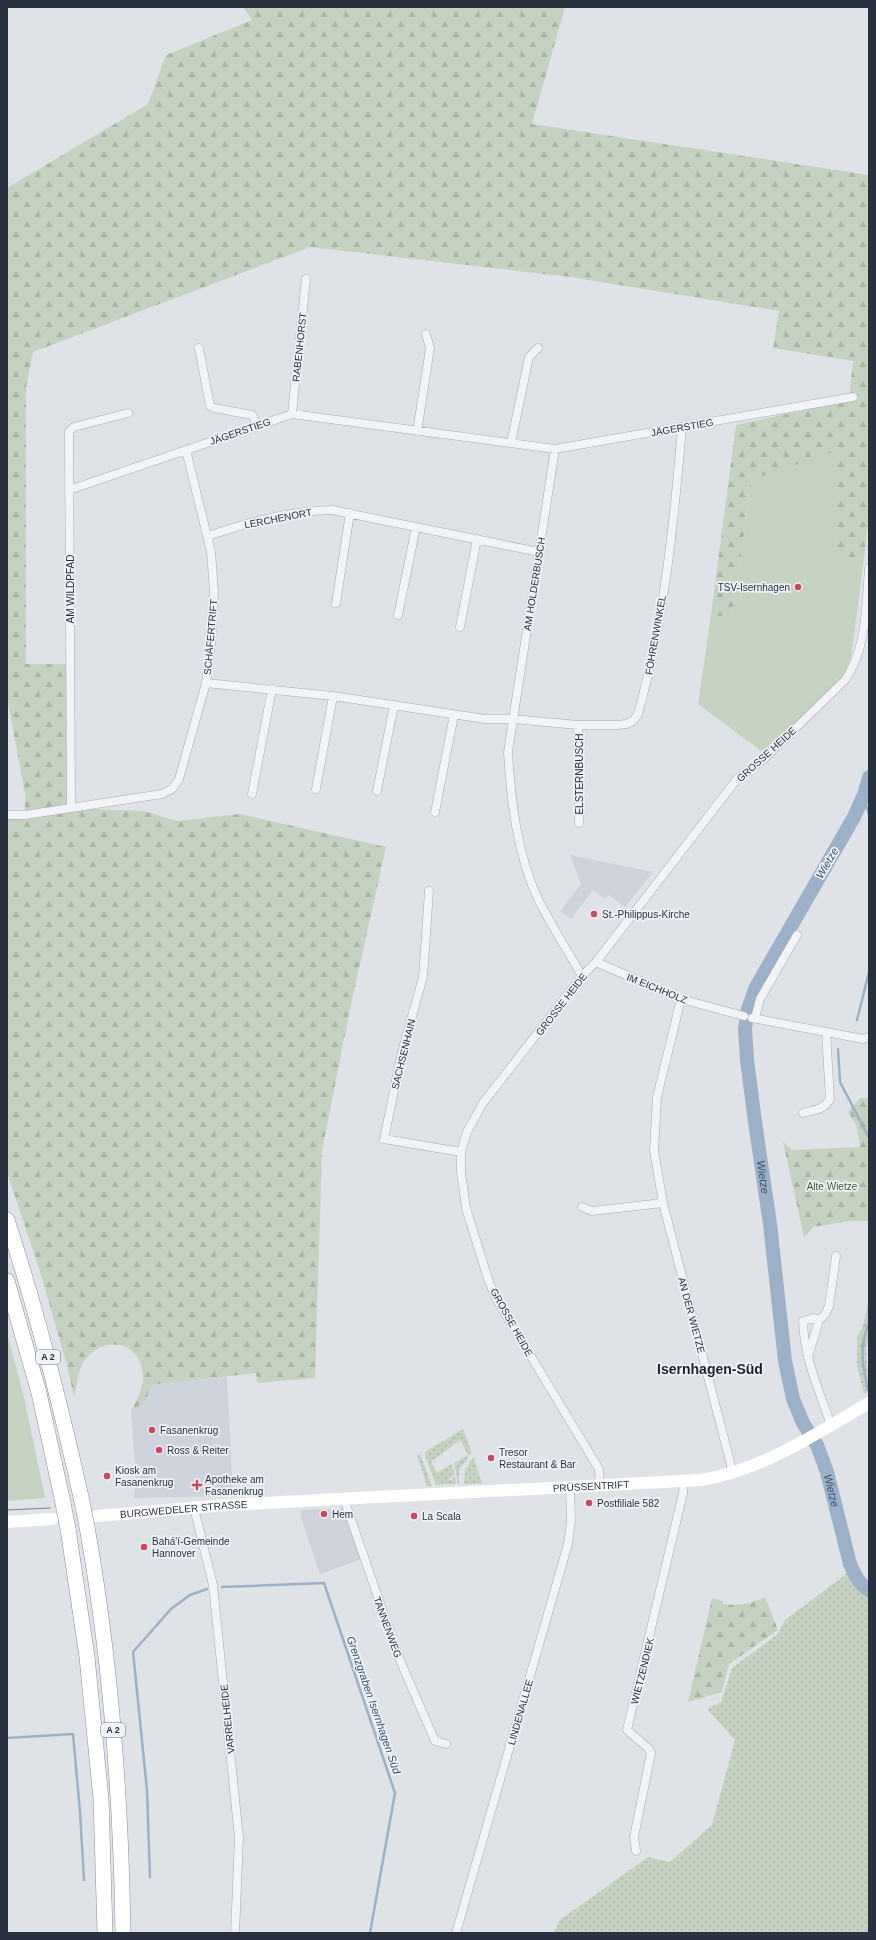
<svg xmlns="http://www.w3.org/2000/svg" width="876" height="1940" font-family="Arial,sans-serif">
<style>
.built{fill:#ced2da}
.grass{fill:url(#grass-dots)}
.forest{fill:url(#forest-firs)}
.garden{fill:#c5d1c1}
.lines{fill:none;stroke-linecap:round;stroke-linejoin:round}
.stream{stroke:#9cb0c7;stroke-width:2.5}
.river{stroke:#9cb0c7;stroke-width:14}
.street-casing{stroke:#a5aab2;stroke-width:9}
.highway-casing{stroke:#87909e;stroke-width:16}
.street{stroke:#f2f3f6;stroke-width:8}
.secondary{stroke:#fff;stroke-width:12}
.highway{stroke:#fff;stroke-width:15}
.tram{stroke:#7a8291;stroke-width:1}
.highway-bridge-casing{stroke:#87909e;stroke-width:16;stroke-linecap:butt}
.highway-bridge{stroke:#fff;stroke-width:15}
.poi-dot{fill:#c8495a;stroke:#eff2f6;stroke-width:1.5}
.labels{text-anchor:middle;stroke-width:3.5;stroke-linejoin:round;paint-order:stroke}
.shield{fill:#eff2f6;stroke:#646a75;stroke-width:1}
.shield-label{font-size:9px;font-weight:bold;fill:#29303e}
.street-label{font-size:10px;fill:#29303e;stroke:#eff2f6}
.poi-label{font-size:10px;fill:#29303e;stroke:#eff2f6;text-anchor:start}
.park-label{font-size:10px;fill:#3d5a37;stroke:#eff2f6}
.water-label{font-size:11px;font-style:italic;fill:#354e71;stroke:#eff2f6}
.district-label{font-size:14px;font-weight:bold;fill:#1b222f;stroke:#eff2f6}
</style>
<defs>
<pattern id="grass-dots" width="8" height="8" patternUnits="userSpaceOnUse"><rect width="8" height="8" fill="#c5d1c1"/><path d="M2 2h.1M6 6h.1" fill="none" stroke="#a9b4a7" stroke-width="1.8" stroke-linecap="round"/></pattern>
<pattern id="forest-firs" width="22" height="20" patternUnits="userSpaceOnUse"><rect width="22" height="20" fill="#c5d1c1"/><path d="M5 1l3.5 6h-7zM16 11l3.5 6h-7z" fill="#a9b4a7"/></pattern>
</defs>
<rect width="100%" height="100%" fill="#dfe3e8"/>
<path class="built" d="M570,855l83,17 -28,35 -16,-12 -4,4 -12,-9 -22,29 -11,-8 21,-27z
M227,1377l6,119 -99,2 2,-23 -5,-63 15,-12 4,-15z
M344,1508l18,51 -42,15 -19,-57v-7z"/>
<path class="grass" d="M869,1299v39l-3,9 3,44 -5,3 -7,-28v-29l6,-10z
M463,1429l9,24 -4,2 -1,5 -7,8 -1,5v11h-1l-4,-21 14,-8 -8,-15 -29,22 6,11 15,-9 3,11 -6,4v2l6,-4 1,7 -20,1 -11,-30v-3z
M420,1454l12,32h-5l-10,-31z
M473,1458h1l8,26h-18l1,-14z
M853,1564l5,12 11,11v346h-315l6,-13 88,-63 22,5 42,-37 23,-85 -28,-31 14,-7 11,-34 46,-34 7,-14 60,-45z"/>
<path class="forest" d="M243,7h322l-33,117 337,51v340l-5,44 -31,-3 -81,-77 -20,139 -21,-3 25,-190 113,-25 4,-39 -80,-13 6,-37 -209,-34 -260,-30 -277,105 -7,36v276h44l1,144 73,3 33,10 63,-7 146,33 -36,162 -28,142 -7,227 -58,5 -1,-10 -105,12 -5,15 -15,12c5,-11 12,-23 12,-35 -1,-36 -39,-43 -59,-16 -6,9 -7,26 -10,36l-7,-32 -28,-97 -32,-95v-358h18v-21l-18,-97v-509l141,-84 18,-49 86,-35z
M860,1098h9v123h-20l-36,6 -9,10 -21,-95 9,8 68,-3 -4,-22 -8,-13z
M869,1299v45l-12,7v-14l6,-10z
M765,1597l13,33 -49,34 -7,28 -34,10 24,-104 11,3v3c15,2 29,0 42,-7z"/>
<path class="garden" d="M834,452l-1,104 31,3 -13,98 -7,19 -80,77 -66,-49 13,-89 21,3 20,-139z
M7,1333l17,64 21,101 -38,3z"/>
<g class="lines">
<path class="stream" d="M863,798l6,16
M857,1020l12,-48
M838,1049l2,33 29,56
M868,1390c-6,-28 -9,-41 1,-68
M222,1587l102,-4 71,210 -25,140
M7,1738l66,-4 7,78 4,68
M150,1877l-3,-87 -14,-138 38,-43 19,-14 17,-6"/>
<path class="river" id="s1" d="M869,777l-5,18 -10,22 -98,170 -8,22 -3,20 2,31 8,62 15,102 15,137 8,38 10,24 14,22 10,27 23,92c5,11 9,20 19,26"/>
<g class="street-casing">
<path id="street" d="M199,348l11,58 4,2 38,7 6,10
M292,414l14,-135
M417,432l13,-84 -4,-14
M511,443l18,-86 9,-9
M555,449l-47,303c3,49 9,102 30,147 13,26 29,51 44,77
M69,490l223,-76 263,35 298,-52
M208,536c41,-14 81,-25 124,-26l207,42
M336,603l14,-90
M398,615l18,-88
M460,627l17,-88
M206,683l127,13 152,23h28l65,6h39l9,-1 7,-3 5,-7c26,-93 36,-191 44,-287
M578,725l1,98
M316,789l17,-93
M377,791l17,-86
M252,794l20,-105
M71,808l-2,-377 5,-4 54,-14
M435,812l19,-97
M7,815h18l137,-21 10,-5 7,-10 27,-96 5,-39 3,-53 -3,-39 -25,-102
M429,891l-6,86 -21,75 -18,87 77,13
M596,962l85,37 63,17
M681,999l-24,98 -3,54 9,52 70,270
M752,1018l111,21 6,-2
M755,1018l5,-19 37,-64
M803,1113c11,-3 21,-3 27,-14l-4,-67
M582,1207l10,4 71,-8
M819,1320l-5,-2 -11,3c1,37 16,69 28,104
M808,1357l11,-37 6,-5 4,-9 7,-50
M600,1487l-1,-18 -102,-169 -8,-18 -23,-74 -5,-36v-20l6,-20 16,-29 99,-127 14,-14 141,-183 29,-22 79,-77c22,-32 21,-74 24,-112
M344,1499l55,159 36,83 11,3
M194,1508l19,77 26,253 -4,95
M636,1851l-2,-14 17,-84 -3,-5 -21,-18 56,-237 1,-11
M456,1933l112,-389 3,-23 -1,-33"/>
</g>
<g class="highway-casing">
<path id="highway" d="M7,1220c30,91 53,183 74,277
M7,1281l32,112 23,105
M87,1527c24,134 34,270 36,406
M68,1529l19,128 14,142 4,134"/>
</g>
<use href="#street" class="street"/>
<g class="secondary">
<path id="s2" d="M97,1516l128,-11 476,-25c62,-10 114,-46 168,-77"/>
<path d="M7,1522l45,-3"/>
</g>
<use href="#highway" class="highway"/>
<path class="tram" d="M7,1510l43,-2"/>
<g class="highway-bridge-casing">
<path id="highway-bridge" d="M81,1497l6,30
M62,1498l6,31"/>
</g>
<use href="#highway-bridge" class="highway-bridge"/>
</g>
<g class="poi-dot">
<circle cx="798" cy="587" r="4"/>
<circle cx="594" cy="914" r="4"/>
<circle cx="152" cy="1430" r="4"/>
<circle cx="159" cy="1450" r="4"/>
<circle cx="491" cy="1458" r="4"/>
<circle cx="107" cy="1476" r="4"/>
<path d="M195 1479h4v4h4v4h-4v4h-4v-4h-4v-4h4z"/>
<circle cx="589" cy="1503" r="4"/>
<circle cx="324" cy="1514" r="4"/>
<circle cx="414" cy="1516" r="4"/>
<circle cx="144" cy="1547" r="4"/>
</g>
<g class="labels">
<g class="shield">
<rect x="36" y="1350" width="24" height="14" rx="3"/>
<rect x="101" y="1723" width="24" height="14" rx="3"/>
</g>
<g class="shield-label">
<text x="48" y="1360">A 2</text>
<text x="113" y="1733">A 2</text>
</g>
<g class="street-label">
<text transform="translate(299 347) rotate(-84)" y="4">RABENHORST</text>
<text transform="translate(682 427) rotate(-10)" y="4">JÄGERSTIEG</text>
<text transform="translate(240 431) rotate(-19)" y="4">JÄGERSTIEG</text>
<text transform="translate(278 518) rotate(-11)" y="4">LERCHENORT</text>
<text transform="translate(534 584) rotate(-81)" y="4">AM HOLDERBUSCH</text>
<text transform="translate(70 589) rotate(-90)" y="4">AM WILDPFAD</text>
<text transform="translate(655 635) rotate(-80)" y="4">FÖHRENWINKEL</text>
<text transform="translate(210 637) rotate(-85)" y="4">SCHÄFERTRIFT</text>
<text transform="translate(766 754) rotate(-42)" y="4">GROSSE HEIDE</text>
<text transform="translate(579 774) rotate(-90)" y="4">ELSTERNBUSCH</text>
<text transform="translate(657 988) rotate(22)" y="4">IM EICHHOLZ</text>
<text transform="translate(561 1004) rotate(-52)" y="4">GROSSE HEIDE</text>
<text transform="translate(403 1054) rotate(-76)" y="4">SACHSENHAIN</text>
<text transform="translate(692 1315) rotate(75)" y="4">AN DER WIETZE</text>
<text transform="translate(512 1322) rotate(61)" y="4">GROSSE HEIDE</text>
<text dy="4" stroke="none"><textPath href="#s2" startOffset="495">PRÜSSENTRIFT</textPath></text>
<text dy="4" stroke="none"><textPath href="#s2" startOffset="87">BURGWEDELER STRASSE</textPath></text>
<text transform="translate(388 1627) rotate(70)" y="4">TANNENWEG</text>
<text transform="translate(642 1671) rotate(-76)" y="4">WIETZENDIEK</text>
<text transform="translate(520 1712) rotate(-74)" y="4">LINDENALLEE</text>
<text transform="translate(227 1719) rotate(-96)" y="4">VARRELHEIDE</text>
</g>
<g class="poi-label">
<text x="790" y="591" text-anchor="end">TSV-Isernhagen</text>
<text x="602" y="918">St.-Philippus-Kirche</text>
<text x="160" y="1434">Fasanenkrug</text>
<text x="167" y="1454">Ross &amp; Reiter</text>
<text x="499" y="1456">Tresor<tspan x="499" dy="12">Restaurant &amp; Bar</tspan></text>
<text x="115" y="1474">Kiosk am<tspan x="115" dy="12">Fasanenkrug</tspan></text>
<text x="205" y="1483">Apotheke am<tspan x="205" dy="12">Fasanenkrug</tspan></text>
<text x="597" y="1507">Postfiliale 582</text>
<text x="332" y="1518">Hem</text>
<text x="422" y="1520">La Scala</text>
<text x="152" y="1545">Bahá'í-Gemeinde<tspan x="152" dy="12">Hannover</tspan></text>
</g>
<g class="park-label">
<text x="832" y="1190">Alte Wietze</text>
</g>
<g class="water-label">
<text transform="translate(827 863) rotate(-60)" y="4">Wietze</text>
<text dy="4" stroke="none"><textPath href="#s1" startOffset="432">Wietze</textPath></text>
<text dy="4" stroke="none"><textPath href="#s1" startOffset="756">Wietze</textPath></text>
<text transform="translate(374 1705) rotate(71)" y="4">Grenzgraben Isernhagen Süd</text>
</g>
<g class="district-label">
<text x="710" y="1374">Isernhagen-Süd</text>
</g>
</g>
<rect width="876" height="1940" fill="none" stroke="#29303e" stroke-width="16"/>
</svg>
